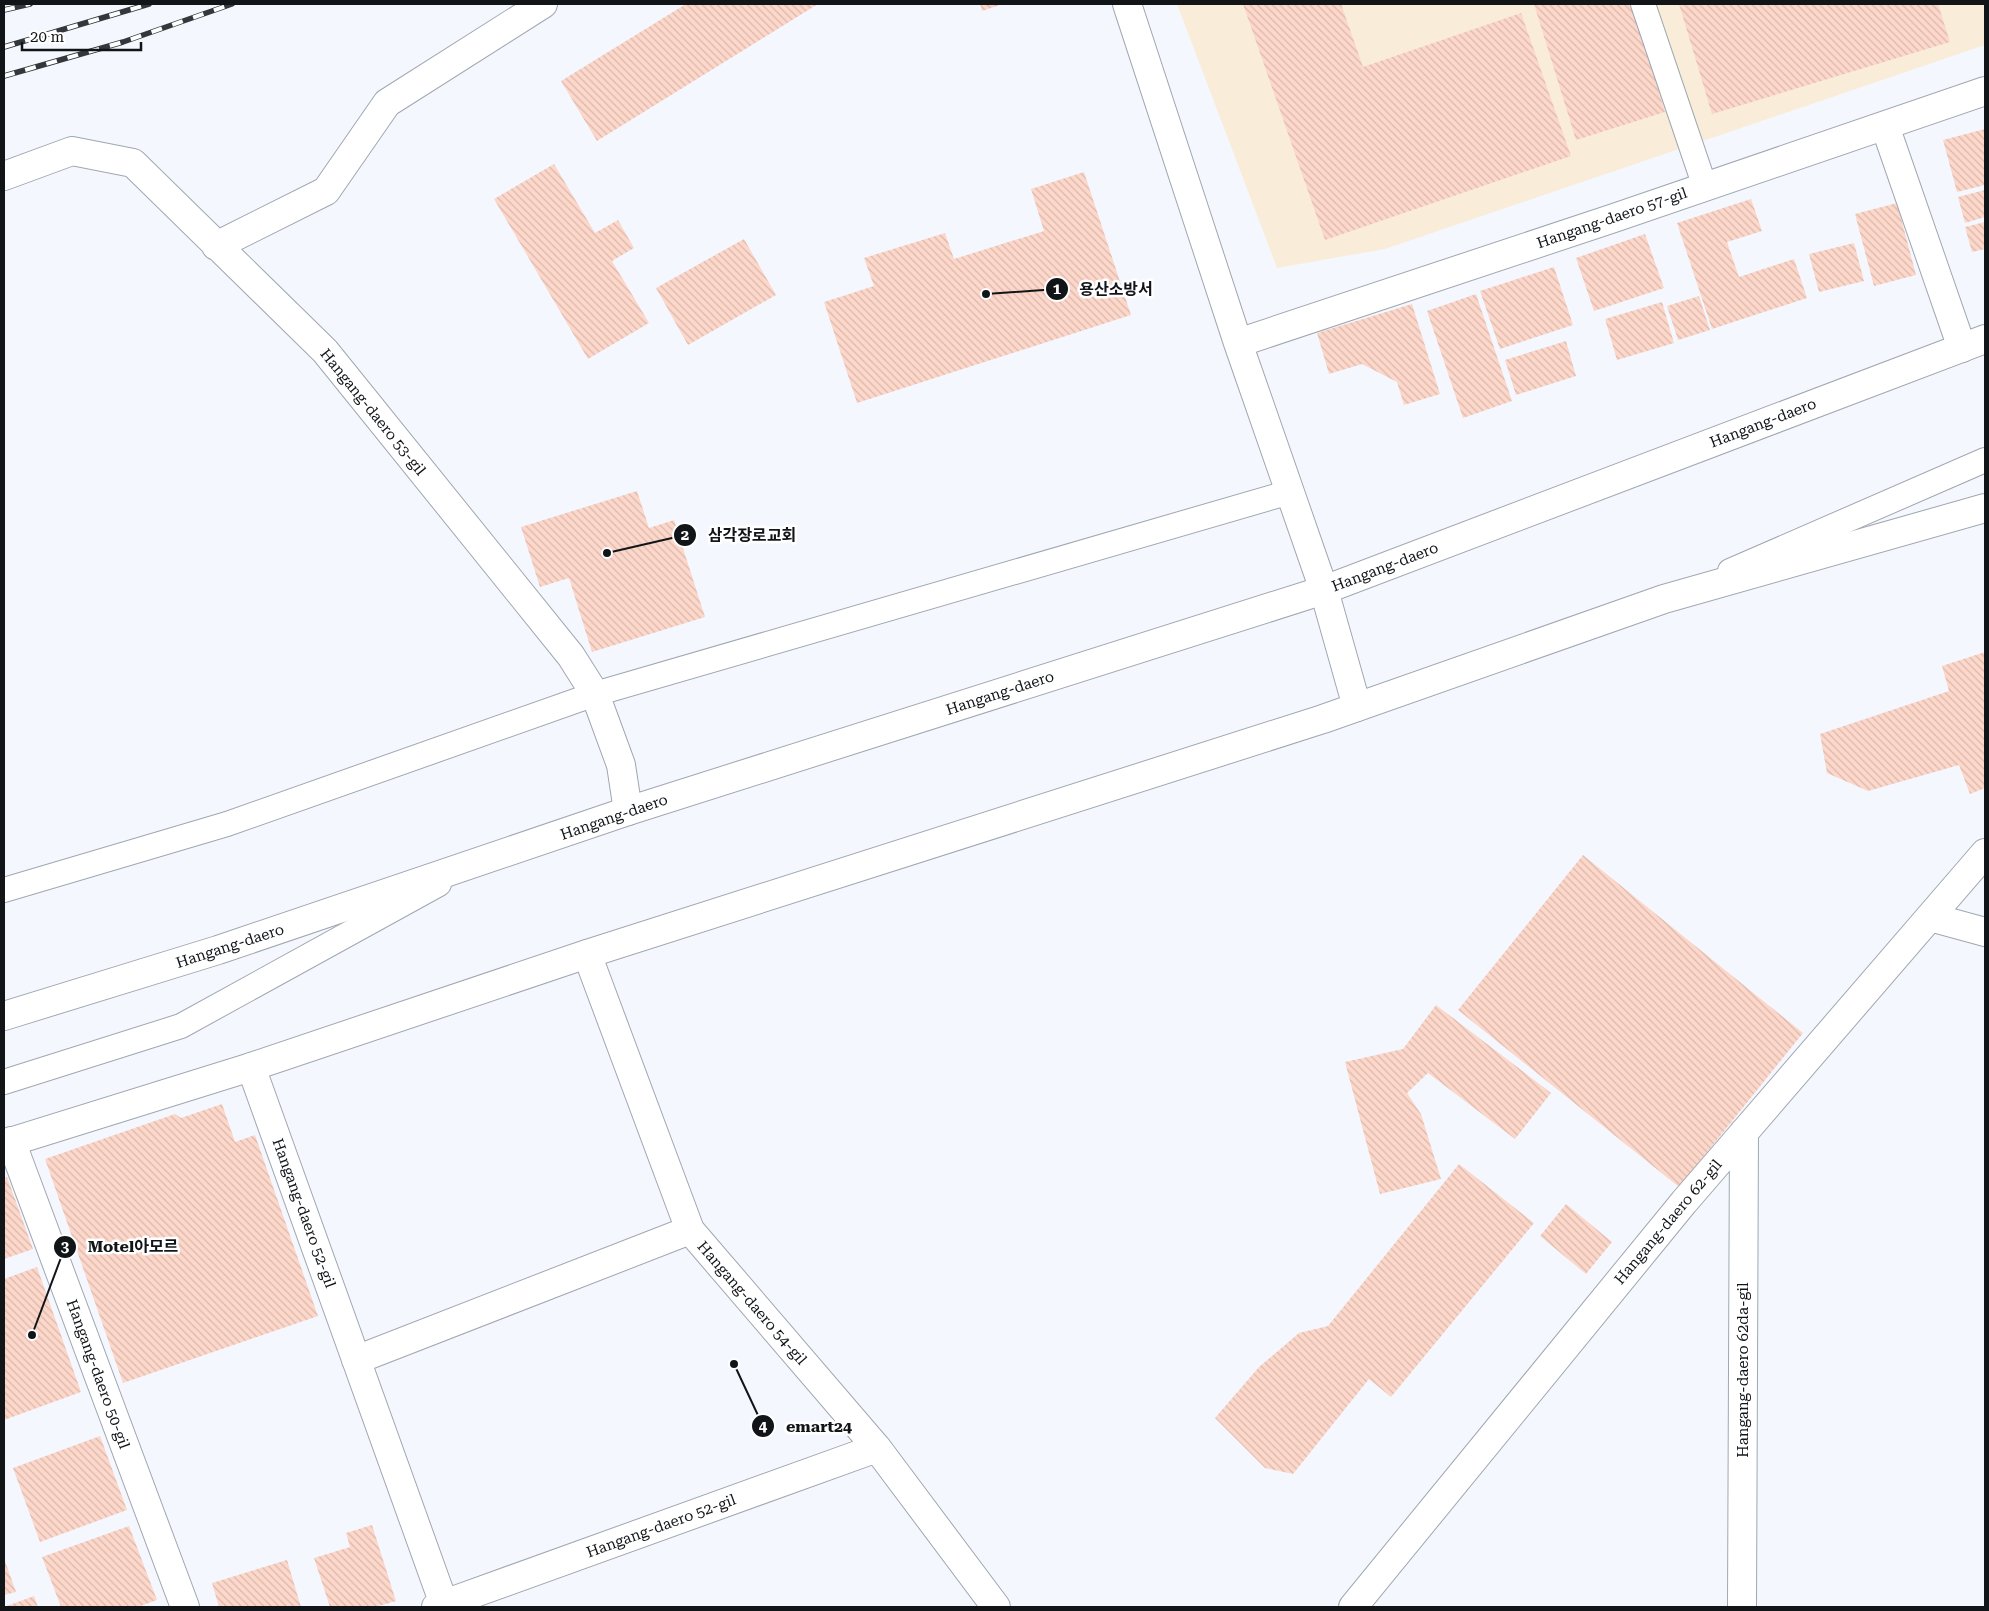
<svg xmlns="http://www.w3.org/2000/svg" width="1989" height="1611" font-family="'Roboto Serif','Noto Sans KR',serif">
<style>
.education{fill:#f9ecd8}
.building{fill:url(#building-back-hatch)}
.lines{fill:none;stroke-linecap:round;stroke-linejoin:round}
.service-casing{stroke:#a0a7b1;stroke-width:26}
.minor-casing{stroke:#a0a7b1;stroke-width:30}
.primary-casing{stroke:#a0a7b1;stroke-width:30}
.service{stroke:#fff;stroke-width:24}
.minor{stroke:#fff;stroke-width:28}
.primary{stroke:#fff;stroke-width:28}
.rail-casing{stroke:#34373b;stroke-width:5.5}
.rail{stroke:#fff;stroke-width:4;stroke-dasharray:11;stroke-linecap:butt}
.labels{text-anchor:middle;stroke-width:5;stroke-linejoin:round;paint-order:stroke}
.street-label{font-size:15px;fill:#121518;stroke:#fff}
.leader{fill:none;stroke:#121518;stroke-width:2}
.callout-dot{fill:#121518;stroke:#fff;stroke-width:2}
.mark-label{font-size:15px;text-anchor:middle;font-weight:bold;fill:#fff}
.callout-label{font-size:16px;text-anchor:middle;font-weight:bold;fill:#121518;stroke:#fff;stroke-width:5;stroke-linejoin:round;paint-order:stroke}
</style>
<defs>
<pattern id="building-back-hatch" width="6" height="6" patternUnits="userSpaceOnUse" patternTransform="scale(1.25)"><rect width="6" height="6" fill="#fdd7ca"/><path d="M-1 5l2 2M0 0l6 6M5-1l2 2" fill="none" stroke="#d8b8ad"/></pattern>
</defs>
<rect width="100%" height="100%" fill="#f4f8fe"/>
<path class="education" d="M1177,4h808v41l-600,204 -108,19z"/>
<path class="building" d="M686,4h132l-221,137 -36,-60z
M980,4h23l-21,7z
M1243,4h98l22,63 158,-54 50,143 -246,84z
M1534,4h98l33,108 -89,28z
M1679,4h259l12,38 -238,72z
M1985,129v56l-28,7 -14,-52z
M554,164l41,69 23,-13 16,28 -22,13 37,62 -61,36 -94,-160z
M1084,172l47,143 -274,88 -33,-101 50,-16 -10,-28 81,-25 9,26 90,-28 -13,-42z
M1985,190v27l-20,6 -7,-26z
M1751,199l11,32 -35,11 12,35 55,-18 13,39 -95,31 -35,-106z
M1897,203l19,72 -42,11 -19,-72z
M1985,222v27l-13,3 -7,-25z
M1645,234l19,54 -70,23 -18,-53z
M744,239l32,56 -88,50 -32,-57z
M1854,243l10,38 -45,11 -10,-38z
M1554,267l19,58 -73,24 -20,-58z
M1476,294l36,107 -49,17 -36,-107z
M1699,296l11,34 -32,10 -11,-34z
M1662,302l12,41 -57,17 -12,-41z
M1412,304l28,90 -36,11 -7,-23 -35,-18 -33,10 -12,-41z
M1566,341l10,35 -60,19 -11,-35z
M637,491l12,37 25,-8 31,97 -113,35 -23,-74 -29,9 -19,-60z
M1985,652v136l-15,6 -11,-29 -91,26 -41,-18 -7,-39 129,-43 -7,-25z
M1583,855l220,178 -124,154 -221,-177z
M1436,1005l115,88 -36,46 -87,-66 -21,20 14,21 20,65 -61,15 -35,-132 58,-13z
M222,1104l13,38 20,-7 63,181 -195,67 -78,-224 130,-45 6,4z
M1459,1164l75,59 -143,174 -22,-18 -76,95 -28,-6 -50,-50 44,-51 40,-34 29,-7z
M7,1177l26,72 -29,10v-81z
M1566,1204l46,38 -26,32 -46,-38z
M37,1267l44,125 -77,28v-141z
M100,1436l27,74 -87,32 -27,-74z
M372,1525l24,76 -21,6h-45l-16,-49 36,-11 -4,-14z
M129,1526l28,74 -19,7h-77l-19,-50z
M4,1558l12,34 -12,3z
M287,1560l14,47h-82l-7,-24z
M34,1596l4,11h-34z"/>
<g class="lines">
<g class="service-casing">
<path id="service" d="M1643,4l62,183
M1730,571l255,-111
M4,890l223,-66 368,-130 695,-202
M4,1082l177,-56 258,-142"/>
</g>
<g class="minor-casing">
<path id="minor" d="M1127,4l111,339 86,247 33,117
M1885,126l77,222
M4,176l68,-25 61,12 192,188 246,305 24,38 26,71 7,46
M216,246l110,-55 61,-88 156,-99
M1238,343l376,-125 371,-127
M1930,917l55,15
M587,954l103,276 187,218 119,159
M251,1067l194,540
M11,1141l174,466
M356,1360l334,-130
M436,1607l441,-159
M1353,1607l331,-405 301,-349
M1742,1607l2,-475"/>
</g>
<g class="primary-casing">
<path id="primary" d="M4,1016l214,-66 410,-139 696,-221 661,-251
M4,1144l247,-77 336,-113 736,-235 341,-120 321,-91"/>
</g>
<use href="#service" class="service"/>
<use href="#minor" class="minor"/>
<use href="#primary" class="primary"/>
<g class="rail-casing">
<path id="rail" d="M4,10l26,-6
M4,47l145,-43
M4,76l119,-34 109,-38"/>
</g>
<use href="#rail" class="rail"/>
</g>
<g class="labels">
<g class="street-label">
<text transform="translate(1612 218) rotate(-19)" y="5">Hangang-daero 57-gil</text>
<text transform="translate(373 412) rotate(51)" y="5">Hangang-daero 53-gil</text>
<text transform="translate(1763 423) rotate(-21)" y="5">Hangang-daero</text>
<text transform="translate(1385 567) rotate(-21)" y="5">Hangang-daero</text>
<text transform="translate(1000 693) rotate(-18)" y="5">Hangang-daero</text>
<text transform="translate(614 817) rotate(-19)" y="5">Hangang-daero</text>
<text transform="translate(230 946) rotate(-18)" y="5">Hangang-daero</text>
<text transform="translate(304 1213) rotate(70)" y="5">Hangang-daero 52-gil</text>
<text transform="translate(1668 1222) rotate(-50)" y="5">Hangang-daero 62-gil</text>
<text transform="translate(752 1303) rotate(49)" y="5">Hangang-daero 54-gil</text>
<text transform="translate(1743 1370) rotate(-90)" y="5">Hangang-daero 62da-gil</text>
<text transform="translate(98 1374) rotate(70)" y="5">Hangang-daero 50-gil</text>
<text transform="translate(661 1526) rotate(-20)" y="5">Hangang-daero 52-gil</text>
</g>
</g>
<path class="leader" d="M986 294L1057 289M607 553L685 535M32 1335L65 1247M734 1364L763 1426"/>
<g class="callout-dot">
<circle cx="986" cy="294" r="5"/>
<circle cx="607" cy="553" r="5"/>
<circle cx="32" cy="1335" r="5"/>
<circle cx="734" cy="1364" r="5"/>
<circle cx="1057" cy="289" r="12"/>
<circle cx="685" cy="535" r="12"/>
<circle cx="65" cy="1247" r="12"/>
<circle cx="763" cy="1426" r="12"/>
</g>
<g class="mark-label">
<text x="1057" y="294">1</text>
<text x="685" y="540">2</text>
<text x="65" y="1252">3</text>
<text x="763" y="1431">4</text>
</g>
<g class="callout-label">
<text x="1116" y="295">용산소방서</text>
<text x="752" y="541">삼각장로교회</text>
<text x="133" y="1252">Motel아모르</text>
<text x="819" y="1432">emart24</text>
</g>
<rect width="1989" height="1611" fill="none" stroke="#121518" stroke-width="10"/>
<path d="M22 42v8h119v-8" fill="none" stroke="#121518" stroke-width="2.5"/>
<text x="30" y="42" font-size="15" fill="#121518" stroke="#ffffff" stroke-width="4" paint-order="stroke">20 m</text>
</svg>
